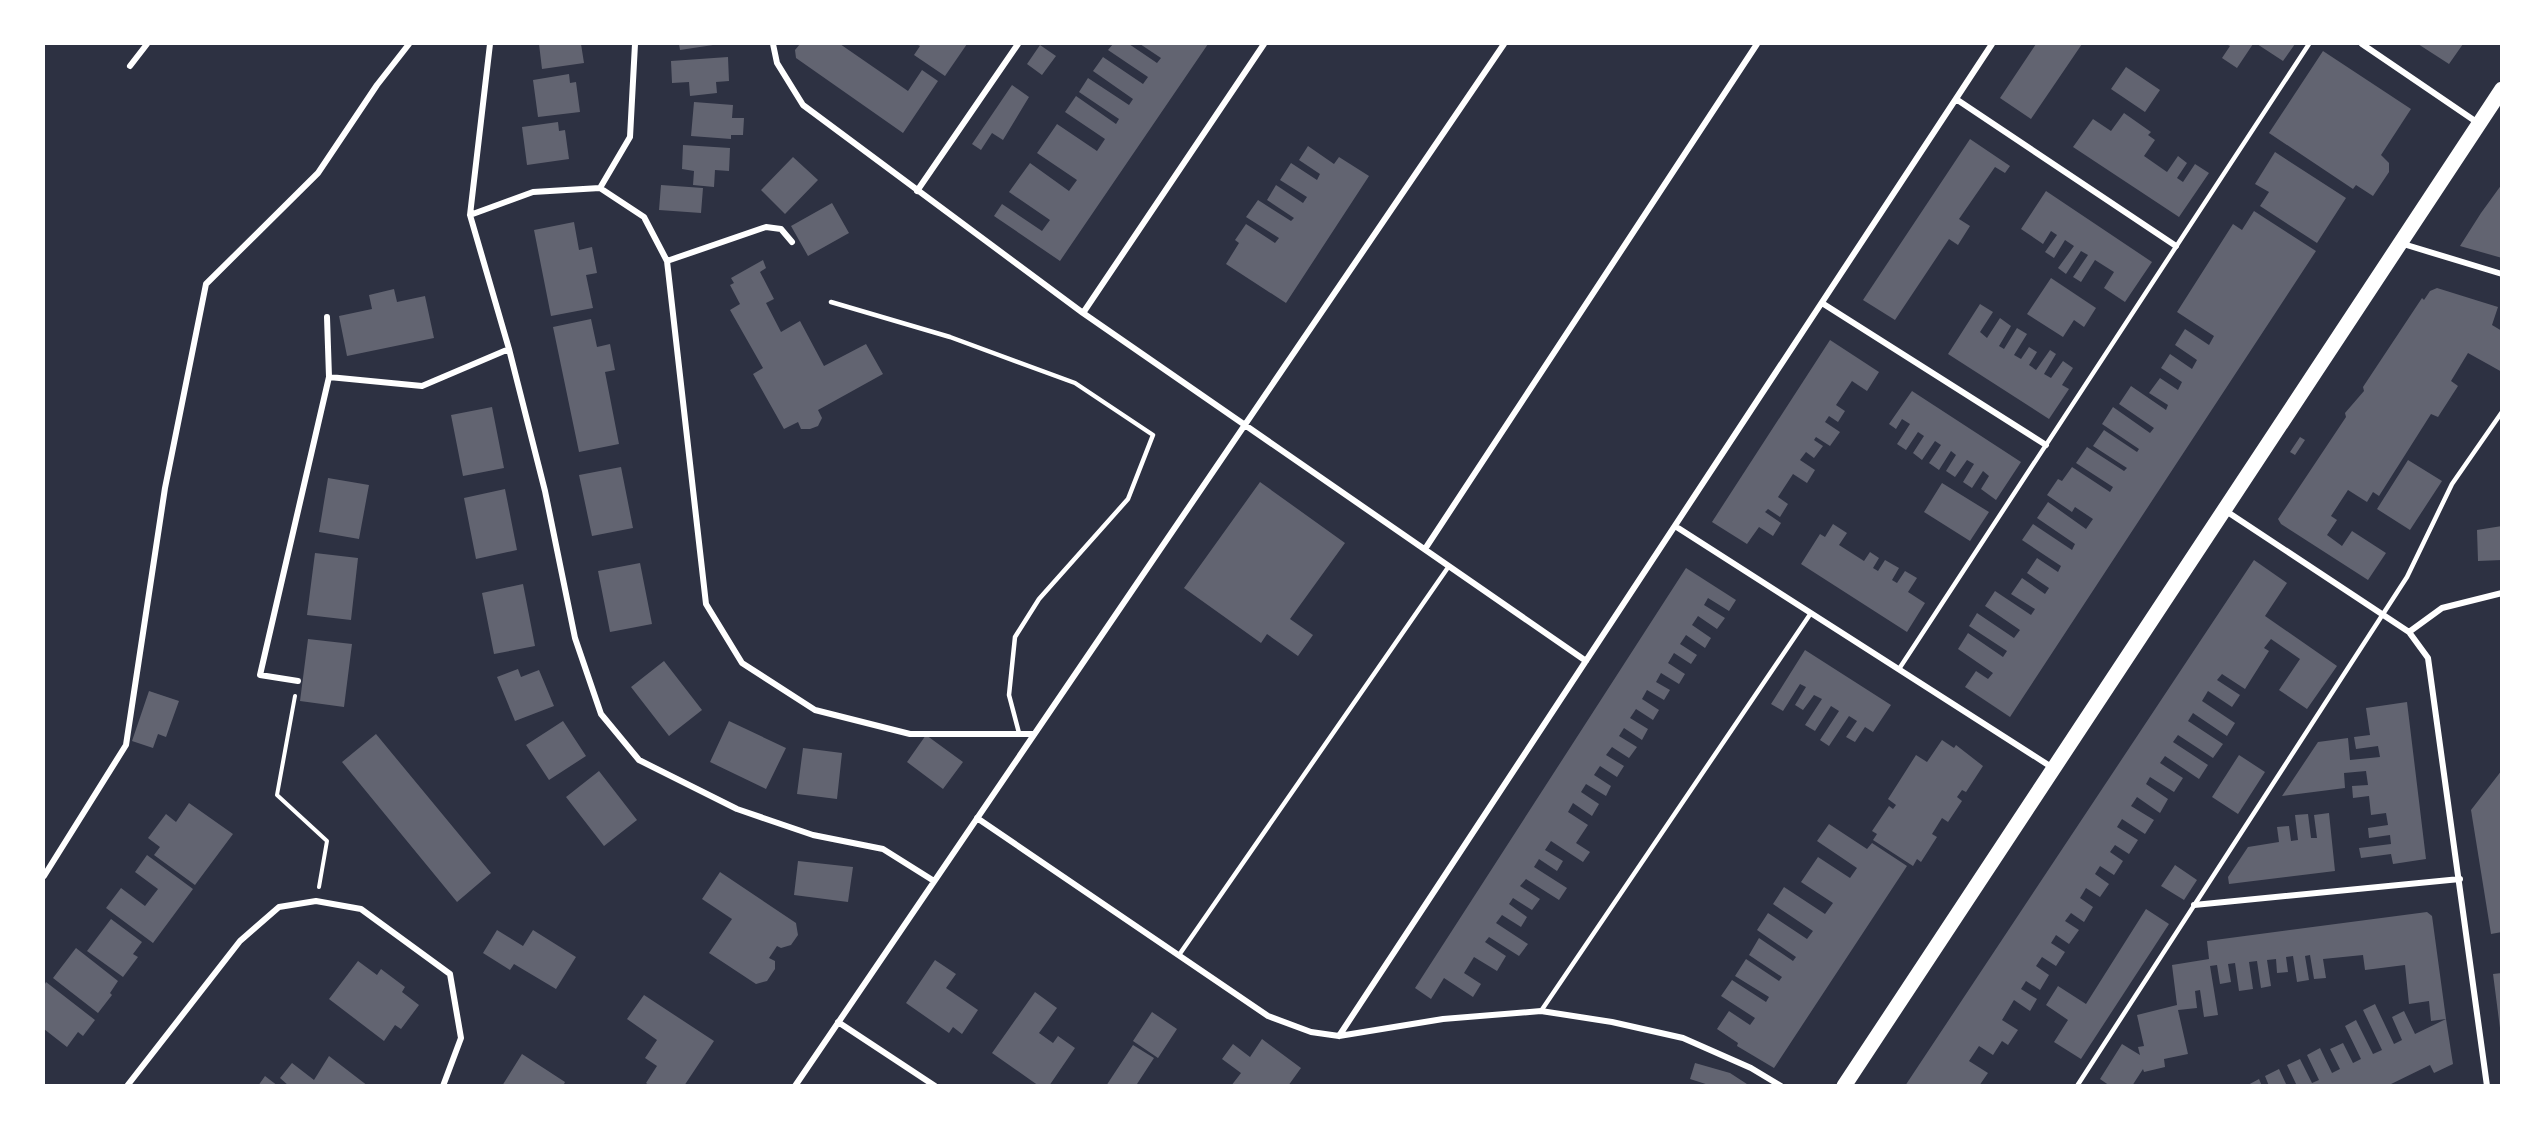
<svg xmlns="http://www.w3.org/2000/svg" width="2545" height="1129" font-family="'IBM Plex Sans',sans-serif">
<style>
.building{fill:#626471}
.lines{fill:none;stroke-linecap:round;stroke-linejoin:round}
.path{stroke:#fff;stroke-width:4}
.service{stroke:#fff;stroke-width:4.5}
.minor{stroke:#fff;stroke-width:6}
.primary{stroke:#fff;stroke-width:15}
</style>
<rect width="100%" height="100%" fill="#2d3142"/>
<path class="building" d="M539,44h42l3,19 -42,6z
M679,44h34v1l-33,5z
M800,44h40l68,47 14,-21 16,11 -35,52 -107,-75 -1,-8z
M916,44h51l-22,32 -31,-21 6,-9z
M1113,44h16l28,19 4,-5 -21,-14h68l-148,217 -66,-45 8,-12 40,27 5,-7 3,-4 -41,-28 21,-29 39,28 8,-11 -40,-27 20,-29 40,27 8,-12 -40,-27 11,-16 40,28 3,-5 -40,-27 9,-14 41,27 4,-6 -40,-28 10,-14 40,27 5,-7 -40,-27z
M2036,44h46l-51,75 -31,-21z
M2226,44h27l-16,24 -15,-10 8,-12z
M2257,44h38l-12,17z
M2418,44h45l-14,20z
M1040,45l16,11 -14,19 -15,-11z
M2323,51l88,58 -30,46 8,8v9l-16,24 -17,-11 -3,4 -84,-56z
M728,57l1,24 -13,1 1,11 -27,3 -1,-14 -17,1 -1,-22z
M2126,67l34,23 -15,22 -34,-23z
M569,74l1,9 6,-1 4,30 -42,5 -5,-37z
M1012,85l17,12 -26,43 -11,-7 -11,17 -9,-6z
M694,102l39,3 -1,13h12l-1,17h-12v4l-40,-3z
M2124,113l27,19 -3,3 7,5 -11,16 23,16 11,-16 9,7 -10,15 6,4 12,-18 14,9 -30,44 -106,-70 20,-28 18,12z
M558,122l1,9 6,-1 4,29 -42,6 -5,-38z
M1970,139l40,27 -5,7 -10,-6 -36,52 11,7 -12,19 -9,-6 -54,81 -32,-20z
M683,145l47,3 -1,23 -14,-1 -1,17 -21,-2 1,-14 -12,-2z
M1308,146l26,18 5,-7 30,19 -83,127 -60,-39 13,-21 -4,-3 11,-16 29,19 4,-5 -33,-21 12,-17 33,21 3,-3 -27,-18 9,-15 27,18 4,-6 -27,-17 11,-17 26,17 3,-6 -21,-14z
M2275,152l71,46 -29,45 -57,-37 9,-14 -14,-8z
M793,157l25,23 -33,34 -24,-24z
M2502,184v74l-42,-12 21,-33z
M661,185l42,3 -2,25 -42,-3z
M2046,191l106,71 -27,40 -21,-14 10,-16 -19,-12 -14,22 -8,-5 15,-22 -7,-4 -15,23 -8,-6 16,-22 -9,-6 -11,18 -9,-6 12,-17 -6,-4 -8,13 -22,-15z
M832,203l17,30 -41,23 -17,-30z
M2254,211l62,40 -306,466 -45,-30 11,-16 12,8 5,-6 -35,-24 10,-16 35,24 4,-6 -38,-25 8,-13 37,25 6,-8 -35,-24 10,-15 36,24 4,-6 -24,-15 11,-16 23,16 4,-6 -22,-15 10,-15 21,14 3,-6 -39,-26 11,-16 39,26 3,-6 -38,-26 11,-16 38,27 7,-10 -18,-12 -3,5 -25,-17 11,-16 4,2 10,-14 38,25 3,-5 -37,-24 11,-16 37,24 3,-3 -34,-22 11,-16 33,22 2,-3 -37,-25 11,-17 37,26 4,-5 -35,-24 12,-18 35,24 2,-5 -19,-12 11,-15 18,12 4,-8 -21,-14 9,-14 22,15 5,-9 -22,-15 10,-16 24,16 5,-9 -37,-24 56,-88 9,6z
M574,222l5,28 13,-3 5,26 -11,2 7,33 -42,8 -17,-86z
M763,260l3,8 -6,4 14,27 -8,4 15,29 19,-11 24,45 42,-22 17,30 -65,36 4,8 -4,8 -8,3h-9l-3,-7 -14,7 -31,-55 10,-6 -33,-58 10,-6 -10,-19 4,-2 -3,-5z
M2051,278l45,30 -12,19 -10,-7 -11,17 -36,-23z
M2437,288l61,19 -6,18 10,6v41l-34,-19 -17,28 7,5 -20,31 -7,-3 -52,82 -6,-4 -6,10 -19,-12 -17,26 6,4 -10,15 15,11 10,-15 34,22 -18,27 -87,-56 -3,-5 68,-102 -1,-4 19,-22 -1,-4 59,-89 2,2 6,-9z
M394,289l3,13 28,-6 9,42 -87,18 -8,-40 33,-7 -3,-14z
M1980,304l13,8 -13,20 7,6 13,-20 11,8 -12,20 5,3 13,-21 10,6 -13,21 7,4 8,-12 8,5 -8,13 7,5 14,-20 6,4 -12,20 7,4 12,-17 10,7 -11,17 7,4 -20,30 -101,-65z
M591,319l6,28 13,-3 5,26 -10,2 14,72 -40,8 -26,-125z
M1830,340l49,32 -12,19 -15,-10 -16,24 9,6 -7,11 -9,-6 -4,6 15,10 -10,14 -14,-9 -2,3 9,6 -9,12 -8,-6 -6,8 15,10 -8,13 -14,-9 -15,23 10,7 -8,13 -12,-8 -3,3 16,11 -8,13 -14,-9 -12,17 -35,-22z
M1912,391l109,71 -25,38 -15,-11 8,-13 -6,-5 -11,17 -9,-6 11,-18 -7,-4 -12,17 -9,-6 10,-16 -5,-4 -12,19 -10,-7 12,-18 -6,-4 -13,19 -9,-7 11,-17 -6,-4 -12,18 -9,-6 13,-20 -8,-5 -6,10 -7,-5z
M492,407l12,61 -41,8 -12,-61z
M2300,437l5,3 -10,15 -5,-3z
M2408,460l34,21 -32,49 -33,-21z
M621,467l12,61 -41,8 -13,-61z
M328,478l41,7 -10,54 -40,-7z
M1260,482l85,61 -55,76 23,16 -15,21 -31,-22 -6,9 -77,-55z
M1942,483l47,29 -19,29 -46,-29z
M505,489l12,61 -41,9 -12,-61z
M1833,524l14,9 -8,12 25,16 6,-9 9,6 -6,10 5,3 7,-11 14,8 -7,12 5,3 8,-12 12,7 -9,14 17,11 -18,29 -106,-68 19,-30 5,3z
M2502,526v34l-24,1 -1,-31z
M315,553l43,5 -7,62 -44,-5z
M2254,560l33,23 -22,33 72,50 -30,43 -28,-19 21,-31 -29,-20 -7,9 5,3 -24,38 -23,-15 -5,6 23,15 -8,12 -24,-16 -6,10 33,22 -8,13 -34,-23 -5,8 35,23 -10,14 -35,-23 -5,7 35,23 -9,14 -34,-23 -5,7 23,15 -9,14 -24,-15 -4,7 22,15 -8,14 -23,-16 -6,9 23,14 -9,14 -23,-15 -5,8 21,13 -9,14 -14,-9 -5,7 13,9 -9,14 -14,-9 -5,8 14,10 -9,13 -14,-9 -6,10 13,9 -9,15 -13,-9 -6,8 14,9 -10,14 -13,-9 -5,8 14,9 -9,14 -14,-9 -6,9 13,9 -9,15 -14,-9 -5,8 16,10 -7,12 -16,-11 -12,20 16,10 -10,15 -6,-4 -9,14 -14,-9 -10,15 19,12 -9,13h-74z
M640,563l12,61 -42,8 -12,-61z
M1686,568l50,32 -7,11 -21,-13 -4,7 21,13 -8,11 -19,-13 -6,9 19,13 -6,10 -19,-13 -6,9 17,11 -6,9 -17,-11 -6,10 17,11 -6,10 -18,-11 -5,9 14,8 -6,10 -17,-10 -5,9 17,11 -6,10 -17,-11 -6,9 18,11 -6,11 -18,-12 -5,8 18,11 -8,11 -17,-11 -6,8 18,11 -7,11 -17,-11 -6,9 17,11 -5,10 -20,-12 -5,8 18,12 -7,12 -19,-13 -5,9 20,13 -12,18 14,9 -7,10 -32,-21 -6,9 18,11 -6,10 -18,-12 -5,8 33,21 -8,12 -33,-21 -6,7 20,13 -8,11 -19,-12 -4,6 18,13 -6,10 -19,-12 -6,8 32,21 -9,12 -30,-19 -4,5 21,14 -9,15 -23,-14 -10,16 17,11 -8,13 -29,-19 -13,21 -16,-11z
M523,584l12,62 -41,8 -12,-61z
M308,639l44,5 -8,63 -44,-6z
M1805,650l86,55 -18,27 -8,-5 -10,15 -9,-5 11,-16 -8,-5 -20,30 -9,-6 19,-29 -8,-5 -16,25 -10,-6 17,-26 -8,-4 -11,15 -8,-5 11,-18 -6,-3 -17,27 -12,-7z
M664,661l38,49 -33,26 -38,-49z
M518,669l3,8 18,-7 15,36 -39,15 -18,-44z
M149,691l30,10 -13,36 -8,-3 -5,14 -21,-7z
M2407,702l19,157 -33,5 -2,-10 -30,4 -2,-10 32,-4 -1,-9 -21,3 -1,-10 20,-3 -2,-12 -15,2 -2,-19 -16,2 -1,-12 16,-1 -2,-14 -22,2 1,15 -63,8 36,-54 30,-4 2,22 30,-3 -2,-11 -22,3 -2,-12 16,-2 -4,-27z
M563,721l23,35 -37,24 -23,-35z
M729,721l57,27 -20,41 -56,-27z
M376,734l115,139 -34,29 -115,-140z
M926,735l37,27 -20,27 -36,-27z
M1942,740l12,8 2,-3 27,21 -17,26 -4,-2 -5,7 5,4 -14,21 -6,-4 -10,16 5,3 -16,25 -4,-3 -4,7 -40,-26 4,-6 -5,-3 17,-25 4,3 3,-4 -8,-6 28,-44 11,7z
M803,748l39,5 -5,46 -40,-5z
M2239,755l26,17 -27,42 -26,-17z
M2502,770v162l-11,2 -20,-124z
M599,771l38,49 -33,26 -38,-49z
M189,803l44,31 -38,51 -41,-30 6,-8 -12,-9 18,-24 10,8z
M2329,813l6,58 -106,13 -1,-7 20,-30 31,-5 -2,-15 12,-1 2,15 7,-1 -3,-25 13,-1 3,24h6l-3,-23z
M1829,824l38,25 5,-6 35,23 -133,202 -37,-22 1,-3 -21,-14 12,-18 21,14 5,-7 -34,-22 11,-16 34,22 3,-5 -34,-21 11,-17 33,22 3,-4 -33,-22 10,-17 34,23 3,-4 -39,-27 11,-17 39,26 6,-8 -40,-27 11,-17 41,27 8,-11 -32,-21 17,-25 32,21 7,-10 -40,-27z
M147,855l46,34 -40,54 -47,-35 15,-20 24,18 13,-17 -23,-17z
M798,861l55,6 -5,35 -54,-7z
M2175,865l22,15 -13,20 -23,-14z
M720,872l76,51 2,12 -7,10 -10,3 -4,-2 -8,12 6,3v8l-8,12 -11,3 -47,-31 23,-34 -30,-20z
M2146,909l23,15 -88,135 -27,-17 14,-22 -22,-15 12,-19 28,18z
M2427,912l5,4 14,103 -15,2 -2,-20 -20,3 -4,-39 -40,5 -2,-15 -40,4 3,19 -12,1 -4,-24 -5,1 4,24 -12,2 -4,-26 -7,1 2,15 -11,1 -1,-14 -9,1 4,26 -10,2 -4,-27 -8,1 4,27 -14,2 -4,-28 -7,1 3,18 -11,2 -3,-19 -7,1 8,49 -14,2 -4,-27 -5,1 2,17 -19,2 10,44 -24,5 1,8 -21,5 -1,-3 -11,17h-22l-10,-7 22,-35 18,11 -2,-8 6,-1 -7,-31 40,-10 -5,-40 37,-6 -2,-18z
M111,919l31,23 -9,12 5,3 -15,20 -36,-26z
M497,930l26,16 10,-16 43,27 -20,32 -42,-25 -4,6 -27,-17z
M76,948l42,33 -8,12 2,2 -14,18 -45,-35z
M935,960l21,14 -10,14 32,22 -16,24 -9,-7 -4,6 -43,-30z
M358,961l19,14 4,-6 24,18 -3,5 17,13 -18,24 -6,-4 -11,16 -55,-42z
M2502,973v54l-2,1 -7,-54z
M46,982l49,38 -12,16 -5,-4 -11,15 -23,-18v-43z
M1035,992l22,16 -18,25 14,10 5,-7 17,12 -26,38h-10l-47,-33z
M644,995l70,46 -30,45h-34l-4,-3 11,-17 -12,-8 12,-18 -30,-21z
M2375,1004l19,40 8,-4 -10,-23 12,-6 11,23 31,-15 7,45 -19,9 -4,-8 -43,21h-90l-10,-21 13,-6 12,24 7,-3 -12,-25 13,-7 12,25 8,-4 -10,-20 13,-6 10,20 8,-4 -16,-33 11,-6 17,34 9,-4 -19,-40z
M1152,1012l25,17 -19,29 -25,-17z
M1262,1039l39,29 -13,18h-57l10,-13 -19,-14 11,-15 17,13z
M1133,1045l21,13 -17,26 3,2h-34z
M522,1054l43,28 -2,4h-61z
M329,1056l39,30h-79l-9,-8 12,-15 22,17z
M1695,1063l35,10 20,13h-38l-22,-7z
M2279,1069l8,17h-18l-4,-10z
M265,1076l13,10h-20z
M2259,1079l3,7h-16z"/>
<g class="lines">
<path class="path" d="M295,696l-18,99 50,46 -8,46"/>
<path class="service" d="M831,302l119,35 125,46 78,52 -25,64 -89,100 -24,38 -6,58 10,38
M1899,669l410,-625
M1179,955l270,-389
M1541,1011l270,-398
M2077,1086l330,-509 45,-93 50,-72"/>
<path class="minor" d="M490,44l-20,171 39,134 36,142 30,147 26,76 38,46 98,49 76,26 70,14 51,32
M773,44l4,19 26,42 280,208 503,348
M2362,44l116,79
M130,66l17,-22
M1956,99l220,147
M600,188l30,-51 5,-93
M917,191l101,-147
M470,215l63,-23 67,-4 44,29 23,44 99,-34 15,2 11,13
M2400,243l102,31
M667,261l39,343 36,59 73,47 95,24h124
M1822,303l224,142
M1083,313l181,-269
M329,377l93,9 87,-37
M2226,511l183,121 19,26 59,428
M1675,526l378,242
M1425,549l332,-505
M2409,632l33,-24 60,-15
M298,681l-38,-6 69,-298 -2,-60
M977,818l291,198 43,16 28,4 104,-17 98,-8 71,11 71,16 68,30 30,18
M44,876l82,-131 39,-257 41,-204 112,-111 59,-88 32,-41
M2194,905l266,-26
M838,1022l97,64
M1339,1036l653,-992
M127,1086l113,-145 39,-34 37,-6 45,8 89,65 11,64 -18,48
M795,1086l709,-1042"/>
<path class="primary" d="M1844,1086l658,-997"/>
</g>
<rect width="2545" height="1129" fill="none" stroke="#ffffff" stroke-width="90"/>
</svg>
